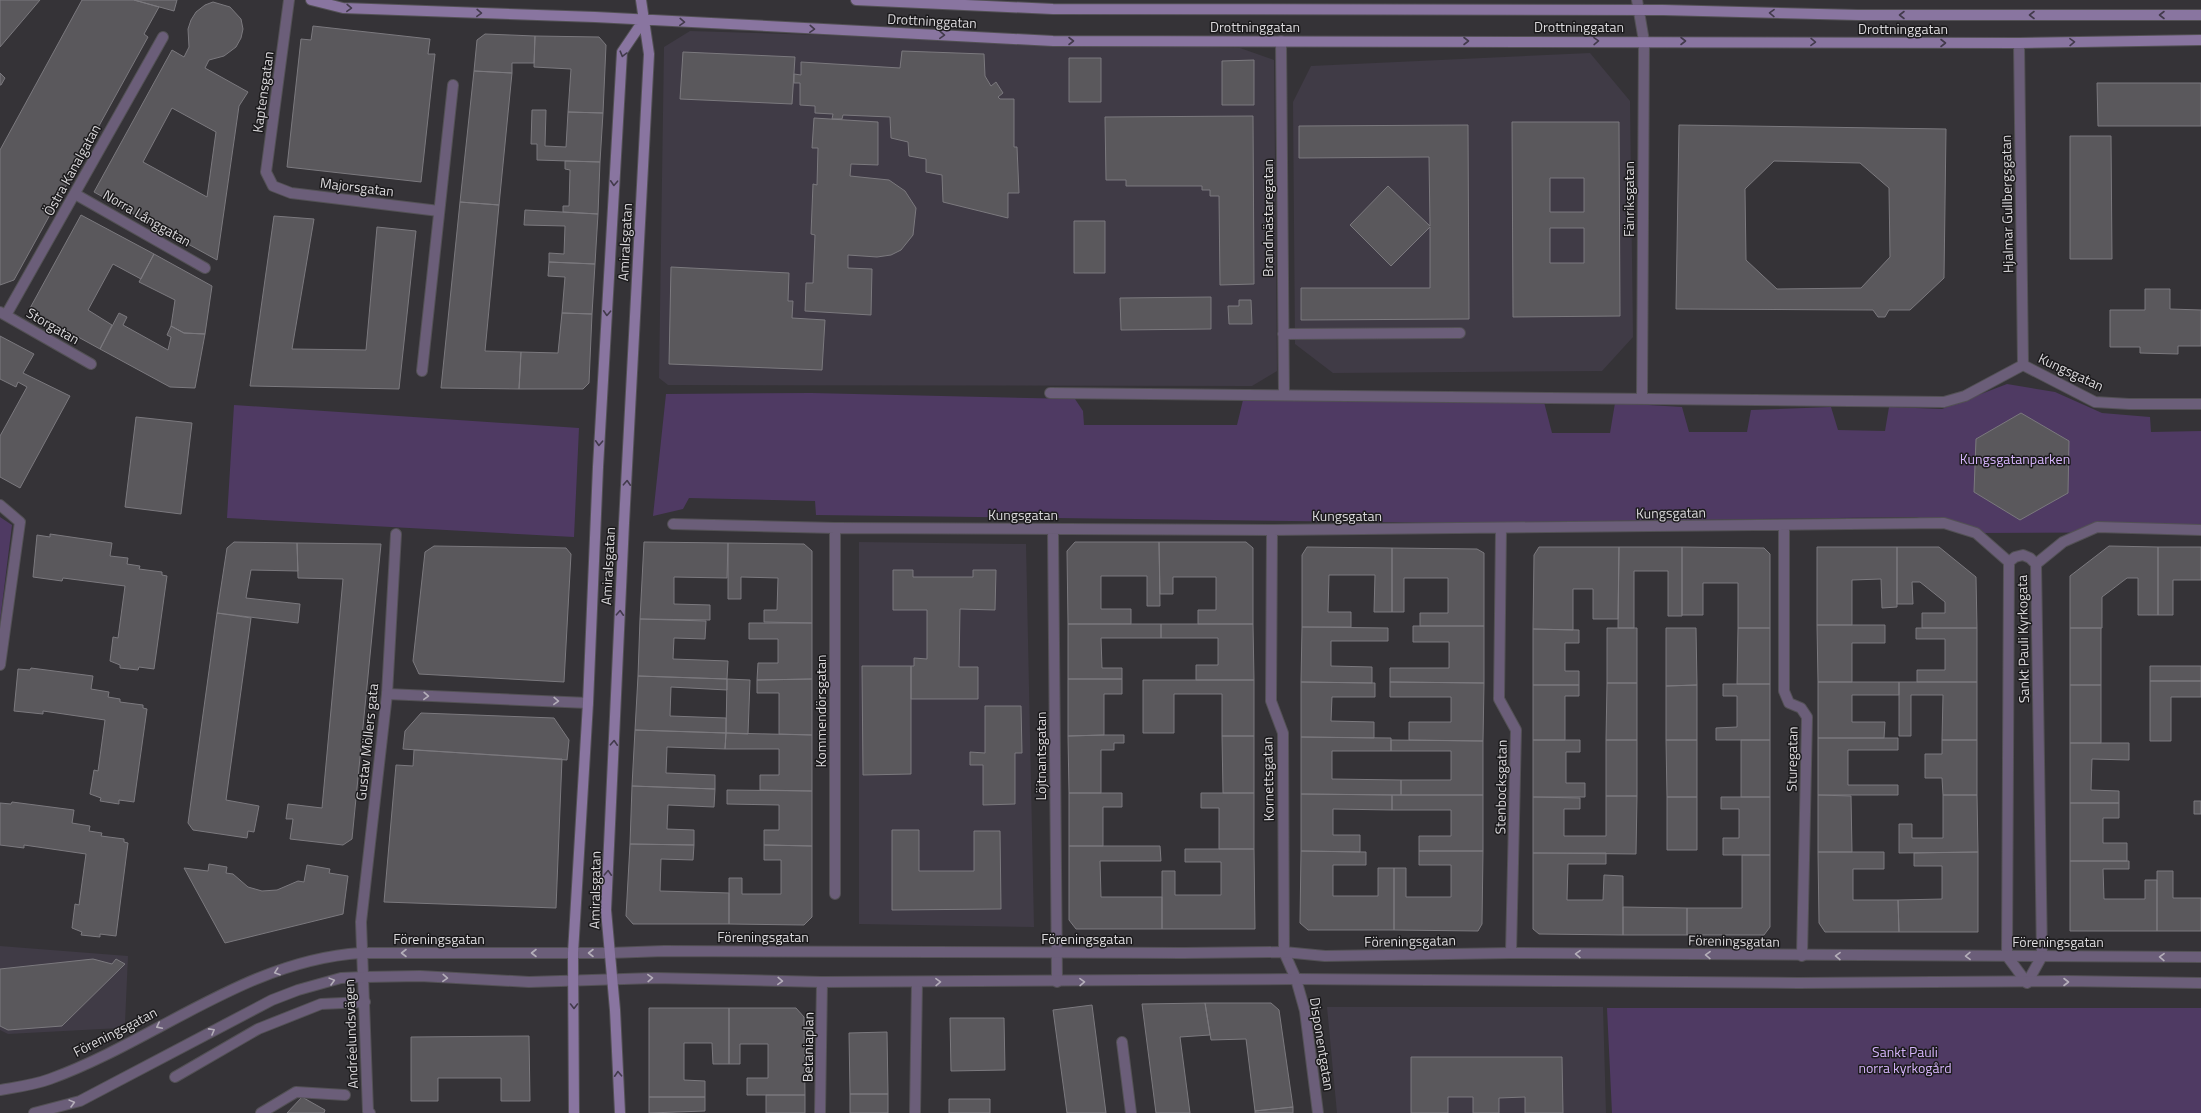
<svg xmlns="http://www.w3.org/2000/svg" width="2201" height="1113" font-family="'Titillium Web',sans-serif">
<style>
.built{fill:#403b46}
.green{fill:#4f3a63}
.building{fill:#5a585c;stroke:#7b797e;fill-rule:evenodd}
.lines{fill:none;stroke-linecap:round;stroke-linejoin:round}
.pedestrian-casing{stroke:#535155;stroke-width:12}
.minor-casing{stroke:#535155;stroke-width:12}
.tertiary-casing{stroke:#535155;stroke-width:12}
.secondary-casing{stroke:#535155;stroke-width:12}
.pedestrian{stroke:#6b5e79;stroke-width:10}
.minor{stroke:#6b5e79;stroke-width:10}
.tertiary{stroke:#6b5e79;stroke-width:10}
.secondary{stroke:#8975a0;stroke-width:10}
.oneway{stroke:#423a4b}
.oneway2{stroke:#b4aeb9}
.labels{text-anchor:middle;stroke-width:3;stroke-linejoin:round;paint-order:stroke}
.street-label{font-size:14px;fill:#dbd9dc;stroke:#1c1b1d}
.park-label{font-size:14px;fill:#d5b4fa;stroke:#1c1b1d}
</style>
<rect width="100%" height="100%" fill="#353337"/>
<path class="built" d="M690,31l550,17 34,12 3,311 -25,15 -584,-1 -9,-7 5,-331z
M1590,53l40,48 3,236 -31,34 -269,2 -38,-29 -2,-242 18,-36z
M859,542l167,2 8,383 -175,-3z
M0,946l128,10 -3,67 -5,5 -112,6 -8,-4z
M1327,1007h276l3,106h-269z"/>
<path class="green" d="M2007,384l48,8 47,21 48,4 1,15 50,-1v101l-225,1 -60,-16 -459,6 -641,-8 -1,-14 -126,-3 -6,11 -30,7 13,-122 145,-1 264,6 8,12 1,14h153l6,-25 301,2 8,31h58l5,-30 67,4 7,25h58l4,-22 80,-3 7,23 47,1 4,-24 53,2z
M234,405l345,23 -5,109 -347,-19z
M0,517l12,8 -12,96z
M1607,1008h594v105h-589z"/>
<path class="building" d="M0,0h40l-40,47z
M82,0h52l25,7 -15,27 4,3 -134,243 -14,5v-135z
M134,0h43l-3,11z
M213,2l17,5 11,12 2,10 -2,9 -5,9 -12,9 -15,4 -4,8 43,24 -9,14 -22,154 -123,-68 78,-142 12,7 5,-10 -1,-18 3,-9 5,-8 9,-7zM172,108l44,24 -9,65 -64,-35z
M313,26l117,13 -2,15h7l-14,128 -134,-15 14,-128 10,1z
M485,34l50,2 -1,27h-22v10l-38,-2 3,-31z
M535,36l64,1 7,8 -3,68 -35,-1 3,-43 -37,-2z
M902,51l82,3 1,22 6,10 5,-4 7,11 -5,4 2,2h14v48h3l2,46h-11v25l-65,-16 -1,-27 -16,-3v-13l-17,-3 -1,-14 -17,-4 -1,-21 -47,-2 -1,4h-10l1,-5 -18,-1v-7l-15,-1v-22h-6v-9l7,1v-13l99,6z
M683,52l112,5 -3,47 -112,-5z
M1069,58h32v44h-32z
M1254,60v45h-32v-44z
M474,71l38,2 -13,132 -39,-3z
M0,73l5,5 -4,7h-1z
M2097,83h104v43h-103z
M532,110h14l-1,36 21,1 2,-35 35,1 -3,49 -63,-2v-16h-6z
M1253,116l1,168 -34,1 -1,-89h-9v-6h-8v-4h-76v-6h-20l-1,-63z
M814,118l64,4v43l-27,-1 -1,12 39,4 16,11 11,17 -3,27 -12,15 -10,5 -14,2 -29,-2v13l24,1 -1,46 -66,-4 1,-28h7l2,-48 -4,-1 2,-50 4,1 1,-37h-6z
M1512,122h107l1,194 -107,1zM1550,178h34v34h-34zM1550,228h34v35h-34z
M1468,125l1,194 -168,1v-32h129v-61l-39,39 -41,-41 38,-39 42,40 -1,-69 -130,1v-32z
M1679,125l267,4 -2,149 -34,32h-21l-4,7h-7l-5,-7 -197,-1zM1774,161l86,2 29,25 1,69 -29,31 -84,1 -31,-29 -1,-71z
M2070,136h41l1,123h-42z
M565,161l35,1 -2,52 -35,-2v-6h6l1,-36 -5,-1z
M460,202l39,3 -14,146 36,1 -2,37 -78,-1z
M525,210l73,4 -3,50 -46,-2v-9l15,1 1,-28 -41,-1z
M81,215l73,39 -13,25 -28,-15 -25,46 24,15 -12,24 -71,-39z
M274,216l40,3 -22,130 74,1 11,-123 39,4 -17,158 -149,-3z
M1074,221h31v52h-31z
M154,254l58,32 -7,48 -21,-1 -13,-7 4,-26 -36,-18z
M549,262l46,2 -3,50 -30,-1 3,-36 -17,-1z
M671,267l118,6 -1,28h5l-1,17 33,2 -3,50 -153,-6z
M2145,289h25v20l31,1v36h-23v8l-38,-1v-6h-30v-37h35z
M1211,297v32l-90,1 -1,-32z
M1239,300h12l1,24h-23l-1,-18h11z
M119,313l8,4 -4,8 45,25 3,-13 -4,-2 4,-9 13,7 21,1 -10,54 -25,-1 -70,-38z
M562,313l30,1 -3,69 -6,6h-64l2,-37 37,1z
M0,336l34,18 -11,19 47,23 -50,92 -20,-11v-41l27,-49 -9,-5 -2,5 -16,-8z
M2021,413l48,28 -1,52 -48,27 -46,-28 2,-53z
M136,417l56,6 -11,91 -56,-7z
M50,534l62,9 -2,13 18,2 -1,6 13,2 -1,3 23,3v3l5,1 -13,93 -15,-2 -1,3 -18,-2v-3l-10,-4 3,-24 5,1 7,-52 -62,-8 -1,3 -29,-4 4,-42 13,2z
M234,542l63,1 1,28 -47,-1 -5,28 54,6 -2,19 -81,-10 10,-65z
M644,542l84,1 -1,35 -53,-1v27l36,1v15l-70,-1z
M1075,542h84l1,64h-13v-30h-46v33h30v15h-63l-1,-73z
M1159,542h87l7,6v76h-55v-14h18v-33h-43v17h-13z
M297,543l84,1 -29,295 -9,6 -53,-6 3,-20h-7l2,-15 34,4 21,-229 -45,-1z
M728,543l76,1 8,7v72l-48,-1v-12h13l1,-32 -37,-1v22h-13z
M434,546l132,2 5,6 -7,128 -145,-8 -6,-13 12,-109z
M2109,546l49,1v68h-20v-37h-11l-25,19v31h-32v-52z
M1307,547l85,1v64h-18l1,-37h-46l-1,37h23v15h-49v-72z
M1539,547h80l-1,72h-25v-30h-20v41l-40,-1 1,-74z
M1619,547h63v69h-14v-45h-34v57h-16z
M1682,547l82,1 6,6v74h-32v-45h-35v32h-21z
M1817,547h80v60l-15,1 -1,-29 -29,1v45h-35z
M1897,547h42l37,30 1,51h-55v-15h23v-11l-25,-20h-8l1,22h-16z
M2158,547h43v33h-28v35h-15z
M1392,548l85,1 7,4v73h-64v-13h28v-35h-44v34h-12z
M893,570h20v7h60v-7h23l-1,40 -35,-1 -1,58h19v32h-67v-33h3v-8l13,1v-49h-34z
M217,613l34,5 -25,182 33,6 -5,26 -6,-1 -1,7 -54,-8 -5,-7z
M640,619l66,2 -1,18 -31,-1 -1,21 55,2 -1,18 -89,-3z
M749,623h63v56l-55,1 1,-17h20v-24h-29z
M1068,624h93v14h-60l1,30h20v11h-54z
M1161,624h92l1,56h-58v-15h22v-27h-57z
M1817,625h68v18h-33v39h-34z
M1413,626h71v57l-94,-1v-14h59v-26h-36z
M1302,627l86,1v13h-57v25l41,1v16l-71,-1z
M1607,628h30v55h-30z
M1666,628h30l1,57 -31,1z
M1738,628h32v56h-33z
M1916,628h61v54h-60v-12h28v-31h-29z
M2070,628h31v57h-31z
M1533,629l46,1v13h-14v28h14v14h-46z
M862,666h49v108l-48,1z
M2150,666h51v15h-51z
M31,668l62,8 -2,13 18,3 -1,5 12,2v3l23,3v3l4,1 -13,93 -15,-2v4l-19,-3 1,-3 -11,-4 4,-24 4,1 7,-51 -62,-9v3l-29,-3 4,-42 12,1z
M638,676l89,3v11l-56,-3 -1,29 56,2v15l-91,-3z
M727,679l23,1 -2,54 -22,-1z
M812,679v56l-33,-1v-41h-22v-13z
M1068,679h54v15h-18v41l-36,1z
M1143,680h111v56h-32v-42h-48v39h-31z
M2150,681h51v16h-30v44h-21z
M1301,682l74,1v14h-43l-1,24 43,1v16l-73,-1z
M1390,682l94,1 -1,58 -74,-1v-18h42v-25h-61z
M1818,682h81v13h-47v27h33l-1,16h-66z
M1899,682h78v58h-35l1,-45h-32v41h-12z
M1607,683h30v57h-31z
M1723,684h47v56h-54v-12l21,-1v-31h-14z
M1533,685h46v11h-14v44h-32z
M1697,685v55h-31v-54z
M2070,685h31v58h-31z
M985,706h36l1,47h-7v51l-32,1v-40h-13v-13l15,1z
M421,713l133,5 15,22 -2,20 -164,-11 2,-18z
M635,730l91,3 -1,16 -58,-2 -1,26 49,2v14l-83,-3z
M726,733l86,2v56l-52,-1v-15h19v-26h-54z
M1104,735h20v8h-10v7h-13v43h-32l-1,-57z
M1222,736h32v57h-31z
M1301,737l90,1v13h-59v28l69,1v15l-100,-1z
M1818,738h80v12h-50v35h50v10h-80z
M1391,740l92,1v54h-82v-15h50v-29h-60z
M1533,740h47v12h-14v31h19v14h-52z
M1606,740h31v56h-31z
M1666,740h31v57h-30z
M1741,740h29v57h-29z
M1942,740h35v55h-34l-1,-17h-17v-24h17z
M2070,743h59v17l-37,-1 -1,31 28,1v12h-49z
M414,750l148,9 -6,149 -172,-6 12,-137 17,1z
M632,786l83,3 -1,18 -46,-2 -1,24 27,1v15l-64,-1z
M727,790l85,1v55l-48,-1v-15h15v-25l-52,-1z
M1069,793h53v14h-19v39h-34z
M1201,793h53v56h-35v-41h-18z
M1301,794l91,1v15l-59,-1v26h27v17l-59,-1z
M1392,795h91v56h-64v-15h32v-26h-59z
M1818,795l33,1 1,56h-34z
M1943,795h34l1,57 -79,1v-29h13v14h31z
M1606,796h31l-1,58 -103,-1v-56l47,1v11h-16v27h42z
M1667,797h30v53h-30z
M1721,797h49v58h-47v-17h16v-29h-18z
M2194,801h7v13h-7z
M12,802l62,8 -2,13 18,3 -1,5 13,2 -1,3 23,3v3l4,1 -12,93 -16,-2v3l-19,-2 1,-3 -10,-4 3,-24 4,1 7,-51 -62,-9v3l-24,-3v-42l11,1z
M2070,803h49v15h-16v25h24v18h-57z
M892,830h27v41h55v-40h26l1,78 -109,1z
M630,844l64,1 -1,15 -32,-1 -1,32 69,2v31h-96l-7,-8z
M764,845l48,1v71l-8,8 -75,-1v-46h13v16h39v-34h-17z
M1069,846h91l1,15h-61l1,36h61v32h-86l-7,-9z
M1185,849h69l1,80h-93v-58h13v24h46v-33h-36z
M1301,851l65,1v13h-33v31h45v-28h16v62h-86l-8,-7z
M1419,851h64l-1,73 -4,7 -84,-1v-62h12v29h45v-32h-32z
M1818,852h66v17h-31v31h45l1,32h-74l-6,-9z
M1978,852v80h-79l-1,-32 44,-1v-33h-28v-13z
M1533,853h73v11h-38l-1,36h36l1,-25 19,1v59l-84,-1 -6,-5z
M1742,855h28v72l-6,8h-77v-27h55z
M2070,861h59v8h-26l1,30h41v-19h12v51h-87z
M209,864l18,3 -1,6 7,1 15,13 14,4 15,-1 21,-9 6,1 3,-17 23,4 -1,4 19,3 -5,38 -118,29 -41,-75 24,3z
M2157,871h16v27h28v33h-44z
M1623,907l64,1v27h-64z
M93,959l19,5 4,-5 9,5 -63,62 -54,4 -8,-4v-57z
M1205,1003l5,32 -30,2 10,76h-34l-14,-109z
M1205,1003h66l8,7 14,97 -38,4 -9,-72 -35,1z
M1092,1005l14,108h-39l-14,-103z
M649,1008h80v56h-16l-1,-21h-28v37l21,1v16h-56z
M729,1008h67l8,9 1,78h-58v-17h21v-34h-28v20h-11z
M950,1018h54l1,52 -54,1z
M887,1032l1,62h-38l-1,-61z
M529,1036l1,65h-29v-23h-63v23h-27v-64z
M1411,1057h151l1,56h-38v-16l-26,1v15h-26v-16h-25v16h-37z
M850,1094h38v19h-38z
M766,1095h39v18h-39z
M302,1097l23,13 -1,3h-37z
M649,1097h56v14l-56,2z
M949,1099h41v14h-41z
M1293,1107v6h-38v-2z"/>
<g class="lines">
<g class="pedestrian-casing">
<path id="pedestrian" d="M387,694l9,-160
M175,1077l83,-48 63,-25 44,-2
M261,1113l35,-21 49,3"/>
</g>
<g class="minor-casing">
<path id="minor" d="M289,0l-23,172 7,14 18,7 148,18
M1637,0l7,41 -2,357
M1281,41l3,354
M2019,43l4,322
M75,194l130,74
M0,312l91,52
M6,315l157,-278
M1283,334l177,-1
M422,371l31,-286
M1050,393l894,9 21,-6 58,-31 72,37 34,2h72
M0,505l20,17 -20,143
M673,524l162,4 437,2 672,-7 32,10 33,29
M1784,526v165l5,12 12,5 6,9 -5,239
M1053,529l4,453
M1501,529l-2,170 17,31 -5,223
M1272,530l-1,171 12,32 1,219 12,27 9,32 13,102
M2023,555l7,3 6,6 6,392 -15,27 -20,-27 2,-394 6,-5z
M2036,564l27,-22 34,-15 104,3
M835,894v-366
M1122,1042l9,71
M370,1113l-2,-2 -7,-189 26,-228 201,9
M820,1113l2,-131
M915,1113l2,-131"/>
</g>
<g class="tertiary-casing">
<path id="tertiary" d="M0,1090c17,-3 34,-5 50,-11 105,-38 197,-119 311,-126h248l55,-2 519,2 101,-1 41,4 186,-3 690,4
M34,1113l46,-12 192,-101 26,-10 43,-12 23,-1 56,-1 109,6 126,-4 167,4 474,-3 502,4 267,-2 136,2"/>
</g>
<g class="secondary-casing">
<path id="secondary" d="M311,0l32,8 252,9 458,24 966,2 182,-3
M856,0l197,9 610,1 195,5h343
M574,1113l-1,-160 15,-250 10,-236 24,-415 21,-31
M620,1113l-5,-103 -9,-100 18,-387 25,-469 -8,-54"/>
</g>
<use href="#pedestrian" class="pedestrian"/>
<use href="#minor" class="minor"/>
<use href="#tertiary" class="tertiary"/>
<use href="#secondary" class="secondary"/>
</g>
<defs><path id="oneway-chevron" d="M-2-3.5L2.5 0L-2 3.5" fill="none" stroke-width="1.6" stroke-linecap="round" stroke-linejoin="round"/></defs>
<g class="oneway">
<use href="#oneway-chevron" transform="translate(349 8) rotate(2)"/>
<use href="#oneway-chevron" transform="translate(479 13) rotate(2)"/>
<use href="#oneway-chevron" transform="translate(1772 13) rotate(-179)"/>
<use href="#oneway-chevron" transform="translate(1902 15) rotate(-180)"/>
<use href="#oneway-chevron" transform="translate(2032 15) rotate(-180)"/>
<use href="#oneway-chevron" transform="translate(2162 15) rotate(-180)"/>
<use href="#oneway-chevron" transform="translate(682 22) rotate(3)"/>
<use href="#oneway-chevron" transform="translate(812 29) rotate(3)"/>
<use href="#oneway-chevron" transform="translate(942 35) rotate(3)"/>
<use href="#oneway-chevron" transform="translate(1071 41)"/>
<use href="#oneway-chevron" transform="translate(1466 41)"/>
<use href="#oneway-chevron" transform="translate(1596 41) rotate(-1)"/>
<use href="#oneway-chevron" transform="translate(1683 41)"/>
<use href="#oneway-chevron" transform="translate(1813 42) rotate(1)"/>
<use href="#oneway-chevron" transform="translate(2072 42) rotate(-1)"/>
<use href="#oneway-chevron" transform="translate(1943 43)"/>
<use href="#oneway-chevron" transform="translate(623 54) rotate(105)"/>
<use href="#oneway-chevron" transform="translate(614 183) rotate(93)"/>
<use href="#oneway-chevron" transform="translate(607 313) rotate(93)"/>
<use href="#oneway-chevron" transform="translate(599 443) rotate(93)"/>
<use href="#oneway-chevron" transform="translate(627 483) rotate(-87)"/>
<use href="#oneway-chevron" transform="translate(620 613) rotate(-87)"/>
<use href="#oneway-chevron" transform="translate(614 743) rotate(-87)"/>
<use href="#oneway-chevron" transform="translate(608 873) rotate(-87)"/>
<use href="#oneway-chevron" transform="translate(574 1006) rotate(90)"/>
<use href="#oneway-chevron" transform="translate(618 1074) rotate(-93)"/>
</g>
<g class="oneway2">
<use href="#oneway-chevron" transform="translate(426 696) rotate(2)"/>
<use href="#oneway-chevron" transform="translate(556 701) rotate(2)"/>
<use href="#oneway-chevron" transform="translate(404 953) rotate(180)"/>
<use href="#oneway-chevron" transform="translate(534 953) rotate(-180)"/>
<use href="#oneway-chevron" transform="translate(591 953) rotate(-180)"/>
<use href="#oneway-chevron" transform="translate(1578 954) rotate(-179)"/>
<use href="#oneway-chevron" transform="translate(1708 955) rotate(-179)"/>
<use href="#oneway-chevron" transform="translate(1838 956) rotate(-179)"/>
<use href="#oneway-chevron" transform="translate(1968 956) rotate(179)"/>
<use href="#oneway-chevron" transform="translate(2162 957) rotate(-179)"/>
<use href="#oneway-chevron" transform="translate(277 972) rotate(161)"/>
<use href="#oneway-chevron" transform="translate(445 978) rotate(3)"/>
<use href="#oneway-chevron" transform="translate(650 978) rotate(-2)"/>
<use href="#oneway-chevron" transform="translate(332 981) rotate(-15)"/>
<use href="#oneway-chevron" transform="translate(780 981) rotate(2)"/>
<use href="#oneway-chevron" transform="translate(938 982) rotate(-1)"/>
<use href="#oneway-chevron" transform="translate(1082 982) rotate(-1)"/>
<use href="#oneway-chevron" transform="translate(2066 982)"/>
<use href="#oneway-chevron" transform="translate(159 1026) rotate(153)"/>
<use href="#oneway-chevron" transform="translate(212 1031) rotate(-29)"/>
<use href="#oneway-chevron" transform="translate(72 1103) rotate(-15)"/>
</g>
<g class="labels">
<g class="street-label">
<text transform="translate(932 21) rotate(3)" y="5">Drottninggatan</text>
<text x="1255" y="32">Drottninggatan</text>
<text x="1579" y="32">Drottninggatan</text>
<text x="1903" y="34">Drottninggatan</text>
<text transform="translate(263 92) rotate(-82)" y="5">Kaptensgatan</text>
<text transform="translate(72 170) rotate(-61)" y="5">Östra Kanalgatan</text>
<text transform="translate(357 187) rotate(7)" y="5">Majorsgatan</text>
<text transform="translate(1629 199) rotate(-90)" y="5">Fänriksgatan</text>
<text transform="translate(2007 204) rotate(-91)" y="5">Hjalmar Gullbergsgatan</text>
<text transform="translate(147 218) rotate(30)" y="5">Norra Långgatan</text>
<text transform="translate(1268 218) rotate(-90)" y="5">Brandmästaregatan</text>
<text transform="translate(625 242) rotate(-87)" y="5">Amiralsgatan</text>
<text transform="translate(53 326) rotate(30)" y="5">Storgatan</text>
<text transform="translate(2071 372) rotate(25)" y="5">Kungsgatan</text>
<text transform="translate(1671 513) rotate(-1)" y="5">Kungsgatan</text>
<text x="1023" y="520">Kungsgatan</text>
<text x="1347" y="521">Kungsgatan</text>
<text transform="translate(608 566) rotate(-87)" y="5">Amiralsgatan</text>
<text transform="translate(2023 639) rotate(-91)" y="5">Sankt Pauli Kyrkogata</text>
<text transform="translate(821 711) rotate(-90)" y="5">Kommendörsgatan</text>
<text transform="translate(367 742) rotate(-84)" y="5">Gustav Möllers gata</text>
<text transform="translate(1041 756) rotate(-90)" y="5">Löjtnantsgatan</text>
<text transform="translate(1792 759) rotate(-89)" y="5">Sturegatan</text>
<text transform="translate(1268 779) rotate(-91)" y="5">Kornettsgatan</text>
<text transform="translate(1501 787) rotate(-89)" y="5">Stenbocksgatan</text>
<text transform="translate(595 890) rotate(-89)" y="5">Amiralsgatan</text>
<text x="763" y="942">Föreningsgatan</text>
<text x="439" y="944">Föreningsgatan</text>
<text x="1087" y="944">Föreningsgatan</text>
<text transform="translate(1410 941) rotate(-1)" y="5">Föreningsgatan</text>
<text transform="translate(1734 941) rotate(1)" y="5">Föreningsgatan</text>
<text x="2058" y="947">Föreningsgatan</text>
<text transform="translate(115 1032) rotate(-27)" y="5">Föreningsgatan</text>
<text transform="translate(351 1034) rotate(-92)" y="5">Andréelundsvägen</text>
<text transform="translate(1322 1044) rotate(81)" y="5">Disponentgatan</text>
<text transform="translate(808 1047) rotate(-89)" y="5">Betaniaplan</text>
</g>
<g class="park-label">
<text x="2015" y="464">Kungsgatanparken</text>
<text x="1905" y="1057">Sankt Pauli<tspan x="1905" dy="16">norra kyrkogård</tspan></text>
</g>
</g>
</svg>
